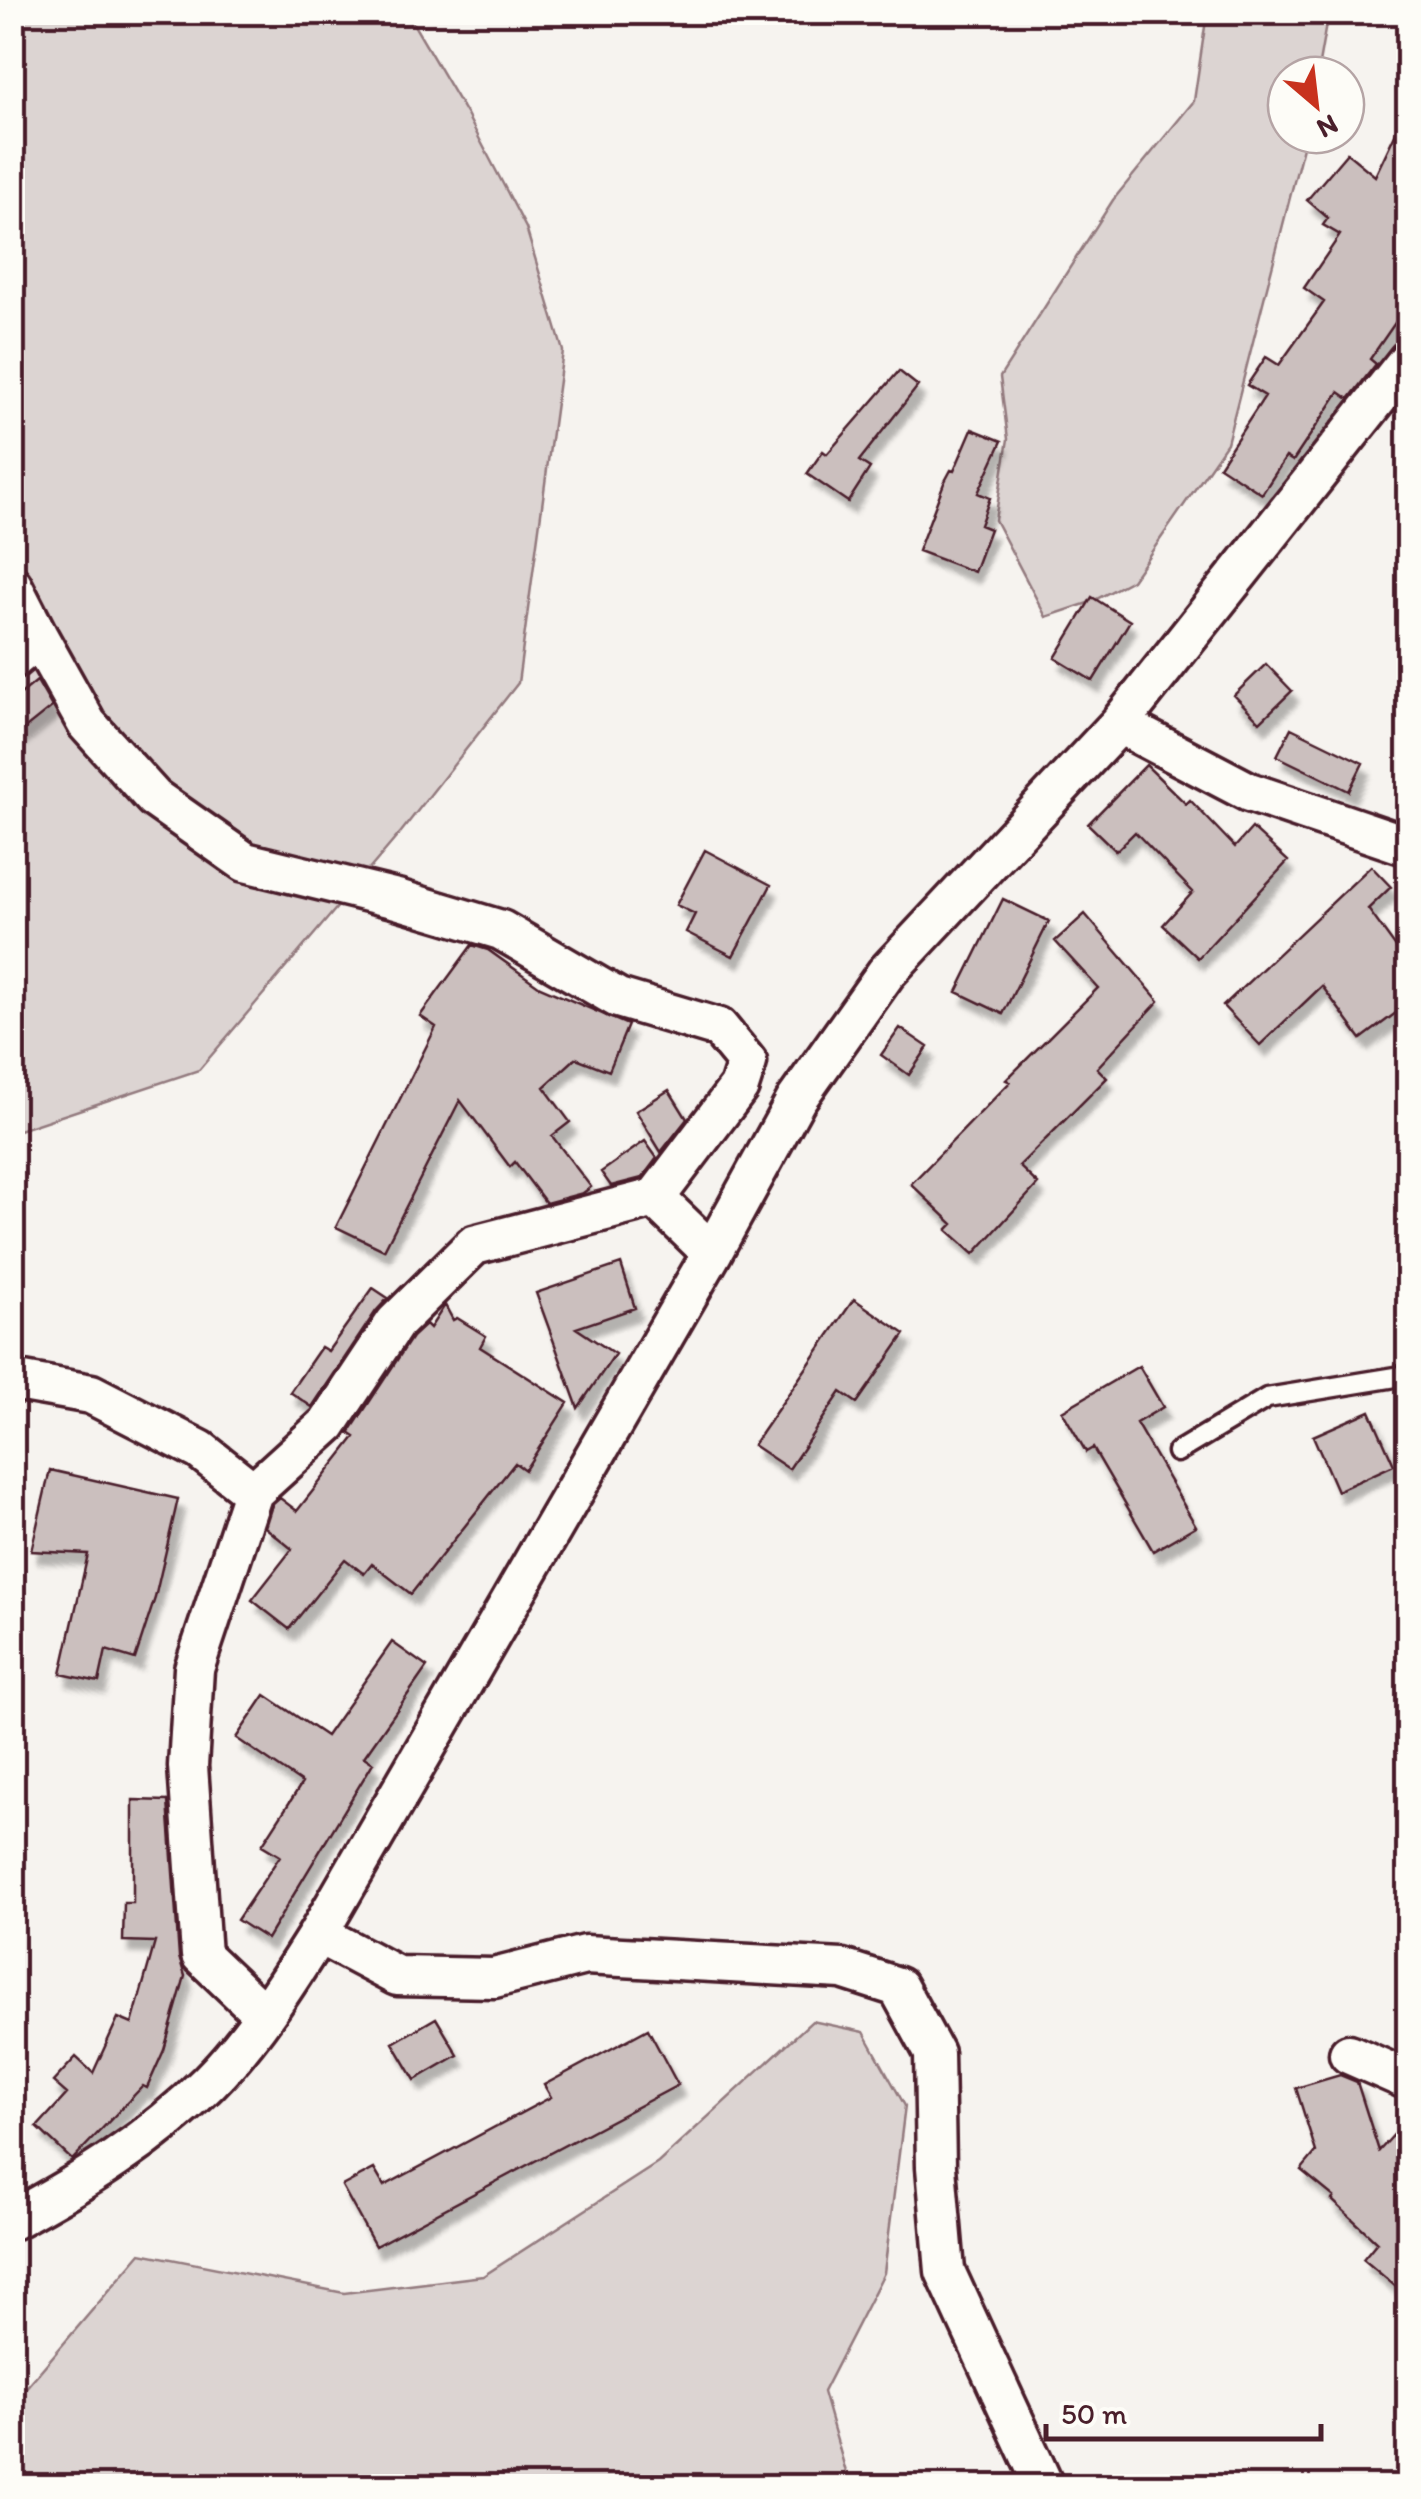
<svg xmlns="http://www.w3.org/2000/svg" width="1421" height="2499" font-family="Itim,sans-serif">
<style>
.green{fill:#dcd4d2;stroke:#937a7e;stroke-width:2.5}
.building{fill:#cbbfbe;stroke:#4a1f2b;stroke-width:2.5;filter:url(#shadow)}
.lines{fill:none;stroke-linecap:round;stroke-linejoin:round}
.service-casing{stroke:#4a1f2b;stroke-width:25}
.minor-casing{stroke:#4a1f2b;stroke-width:45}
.service{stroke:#fdfcf7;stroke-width:18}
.minor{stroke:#fdfcf7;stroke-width:38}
</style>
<defs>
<filter id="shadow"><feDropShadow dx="6" dy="11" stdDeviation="2.5" flood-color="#0004"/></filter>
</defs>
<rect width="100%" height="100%" fill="#f6f3ef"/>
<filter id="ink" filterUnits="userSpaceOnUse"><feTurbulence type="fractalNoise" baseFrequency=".01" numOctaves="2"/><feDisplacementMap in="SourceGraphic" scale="20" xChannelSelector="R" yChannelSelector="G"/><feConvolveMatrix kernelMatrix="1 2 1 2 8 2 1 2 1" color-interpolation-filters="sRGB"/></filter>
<g filter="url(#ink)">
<path class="green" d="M12,13h395l60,102 59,113 37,123 -45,332 -117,149 -202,238 -186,62z
M1207,13h121l-11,62h-31v60h20l-79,308 -95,137 -41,22 -45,15 -51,-97 13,-81 -8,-62 113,-177 81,-99z
M812,2021l52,11 41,74 -21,167 -61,119 27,94h-837v-83l128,-150 203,40 139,-17 175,-113z"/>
<path class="building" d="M1408,107v197l-38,55 6,5 -27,35 -10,-7 -46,69 -7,-4 -24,37 -43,-28 46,-70 -18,-11 19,-28 13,8 45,-63 -20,-14 36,-53 -17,-10 5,-7 -21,-18 40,-47 28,23z
M899,371l19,15 -59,75 11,7 -22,34 -41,-28 16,-23 4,3z
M972,429l30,12 -24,52 12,5 -10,27 10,4 -16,43 -56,-21 26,-68 7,-13 3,1z
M1092,597l38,24 -37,60 -38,-23z
M1266,664l26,27 -32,31 -26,-27z
M37,681l15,26 -40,32v-38z
M1291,728l72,35 -14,28 -72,-35z
M1146,765l40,39 4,-4 45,47 17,-19 36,33 -90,97 -35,-33 30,-33 -58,-60 -19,19 -28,-27z
M705,850l66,35 -38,71 -47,-24 9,-18 -19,-9z
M1371,866l20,21 -23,22 40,55v40l-47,35 -39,-53 -62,59 -37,-39z
M1003,899l46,22 -46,93 -46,-22z
M1085,914l74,87 -62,67 10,10 -88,88 19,18 -64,70 -27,-24 6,-6 -42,-40 99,-102 -4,-2 92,-92 -43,-47z
M472,945l16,5 52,37 88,38 -19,46 -33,-13 -32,29 26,35 -18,14 39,51 -8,6 -37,10 -31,-41 -5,5 -50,-67 -76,150 -48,-23 100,-200 -16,-11z
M900,1028l28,19 -19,28 -28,-20z
M669,1090l18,29 -26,33 -25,-41z
M645,1141l12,17 -15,20 -31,8 -10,-14z
M621,1264l14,44 -59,20 39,26 -37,54 -42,-115z
M373,1288l15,10 -12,13 -64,96 -22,-15 31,-45 7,4z
M854,1299l51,35 -48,69 -16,-11 -52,77 -36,-24z
M445,1305l8,15 4,-2 29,18 -6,11 88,56 -43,67 -10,-7 -104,131 -39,-30 -8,10 -19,-15 -56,70 -37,-29 40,-51 -27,-22 7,-22 8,-7 17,13 58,-74 -6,-4 63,-96 14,-13 4,4z
M1139,1366l24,41 -27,16 60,103 -43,25 -60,-103 -7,4 -24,-41z
M1370,1411l24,54 -57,26 -24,-55z
M50,1470l128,29 -23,99 -20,61 -29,-9 -7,32 -38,-8 27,-120 -57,-3z
M392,1642l35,25 -63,90 9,6 -106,176 -30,-19 43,-64 -18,-11 40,-62 -66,-45 29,-43 61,41z
M133,1800l35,1 11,156 6,19 -21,74 -17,38 -4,-2 -71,74 -35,-33 30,-33 -14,-12 23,-25 17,16 25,-55 14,6 23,-82 -32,-1 1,-38h9z
M436,2018l22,37 -43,25 -22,-37z
M648,2029l30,56 -303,161 -33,-60 32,-17 10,17 167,-89 -7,-12z
M1340,2075l17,7 22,69 29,-32v178l-45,-38 14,-17 -45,-42 2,-3 -33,-27 15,-18 -20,-64z"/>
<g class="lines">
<g class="service-casing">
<path id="service" d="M1177,1452l90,-54 141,-23"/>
</g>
<g class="minor-casing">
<path id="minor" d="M12,585l27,53 -27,22
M39,638l48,86 67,74 91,64 152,37 104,31 117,68 101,30 28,34 -8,25 -84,111
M1119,724l130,68 159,54
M12,1380l79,14 109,56 53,42
M318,1934l79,42 97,2 91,-23 257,14 56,18 36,66 2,114 9,104 99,215
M264,2015l-63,-60 -13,-189 6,-97 59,-177 75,-68 67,-101 79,-78 181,-47 57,55
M1349,2054l59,26
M12,2220c71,-38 139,-80 196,-137 43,-43 78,-98 110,-149l394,-681 84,-153 90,-127 233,-249 289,-364"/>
</g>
<use href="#service" class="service"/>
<use href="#minor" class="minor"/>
</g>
</g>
<rect width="1421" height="2499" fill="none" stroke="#fdfcf7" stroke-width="50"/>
<rect x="25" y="25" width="1371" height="2449" fill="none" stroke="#4a1f2b" stroke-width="4" filter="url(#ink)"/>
<g transform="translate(1316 105) rotate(152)"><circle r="48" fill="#fdfcf7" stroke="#b5a4a5" stroke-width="2.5"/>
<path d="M0-8L18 38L0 25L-18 38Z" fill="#c8321e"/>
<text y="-15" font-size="28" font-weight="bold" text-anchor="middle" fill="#4a1f2b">N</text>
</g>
<path d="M1046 2424v15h275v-15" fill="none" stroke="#4a1f2b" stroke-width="5"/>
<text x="1061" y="2424" font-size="30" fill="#4a1f2b" stroke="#fdfcf7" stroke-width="8" paint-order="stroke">50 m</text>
</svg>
